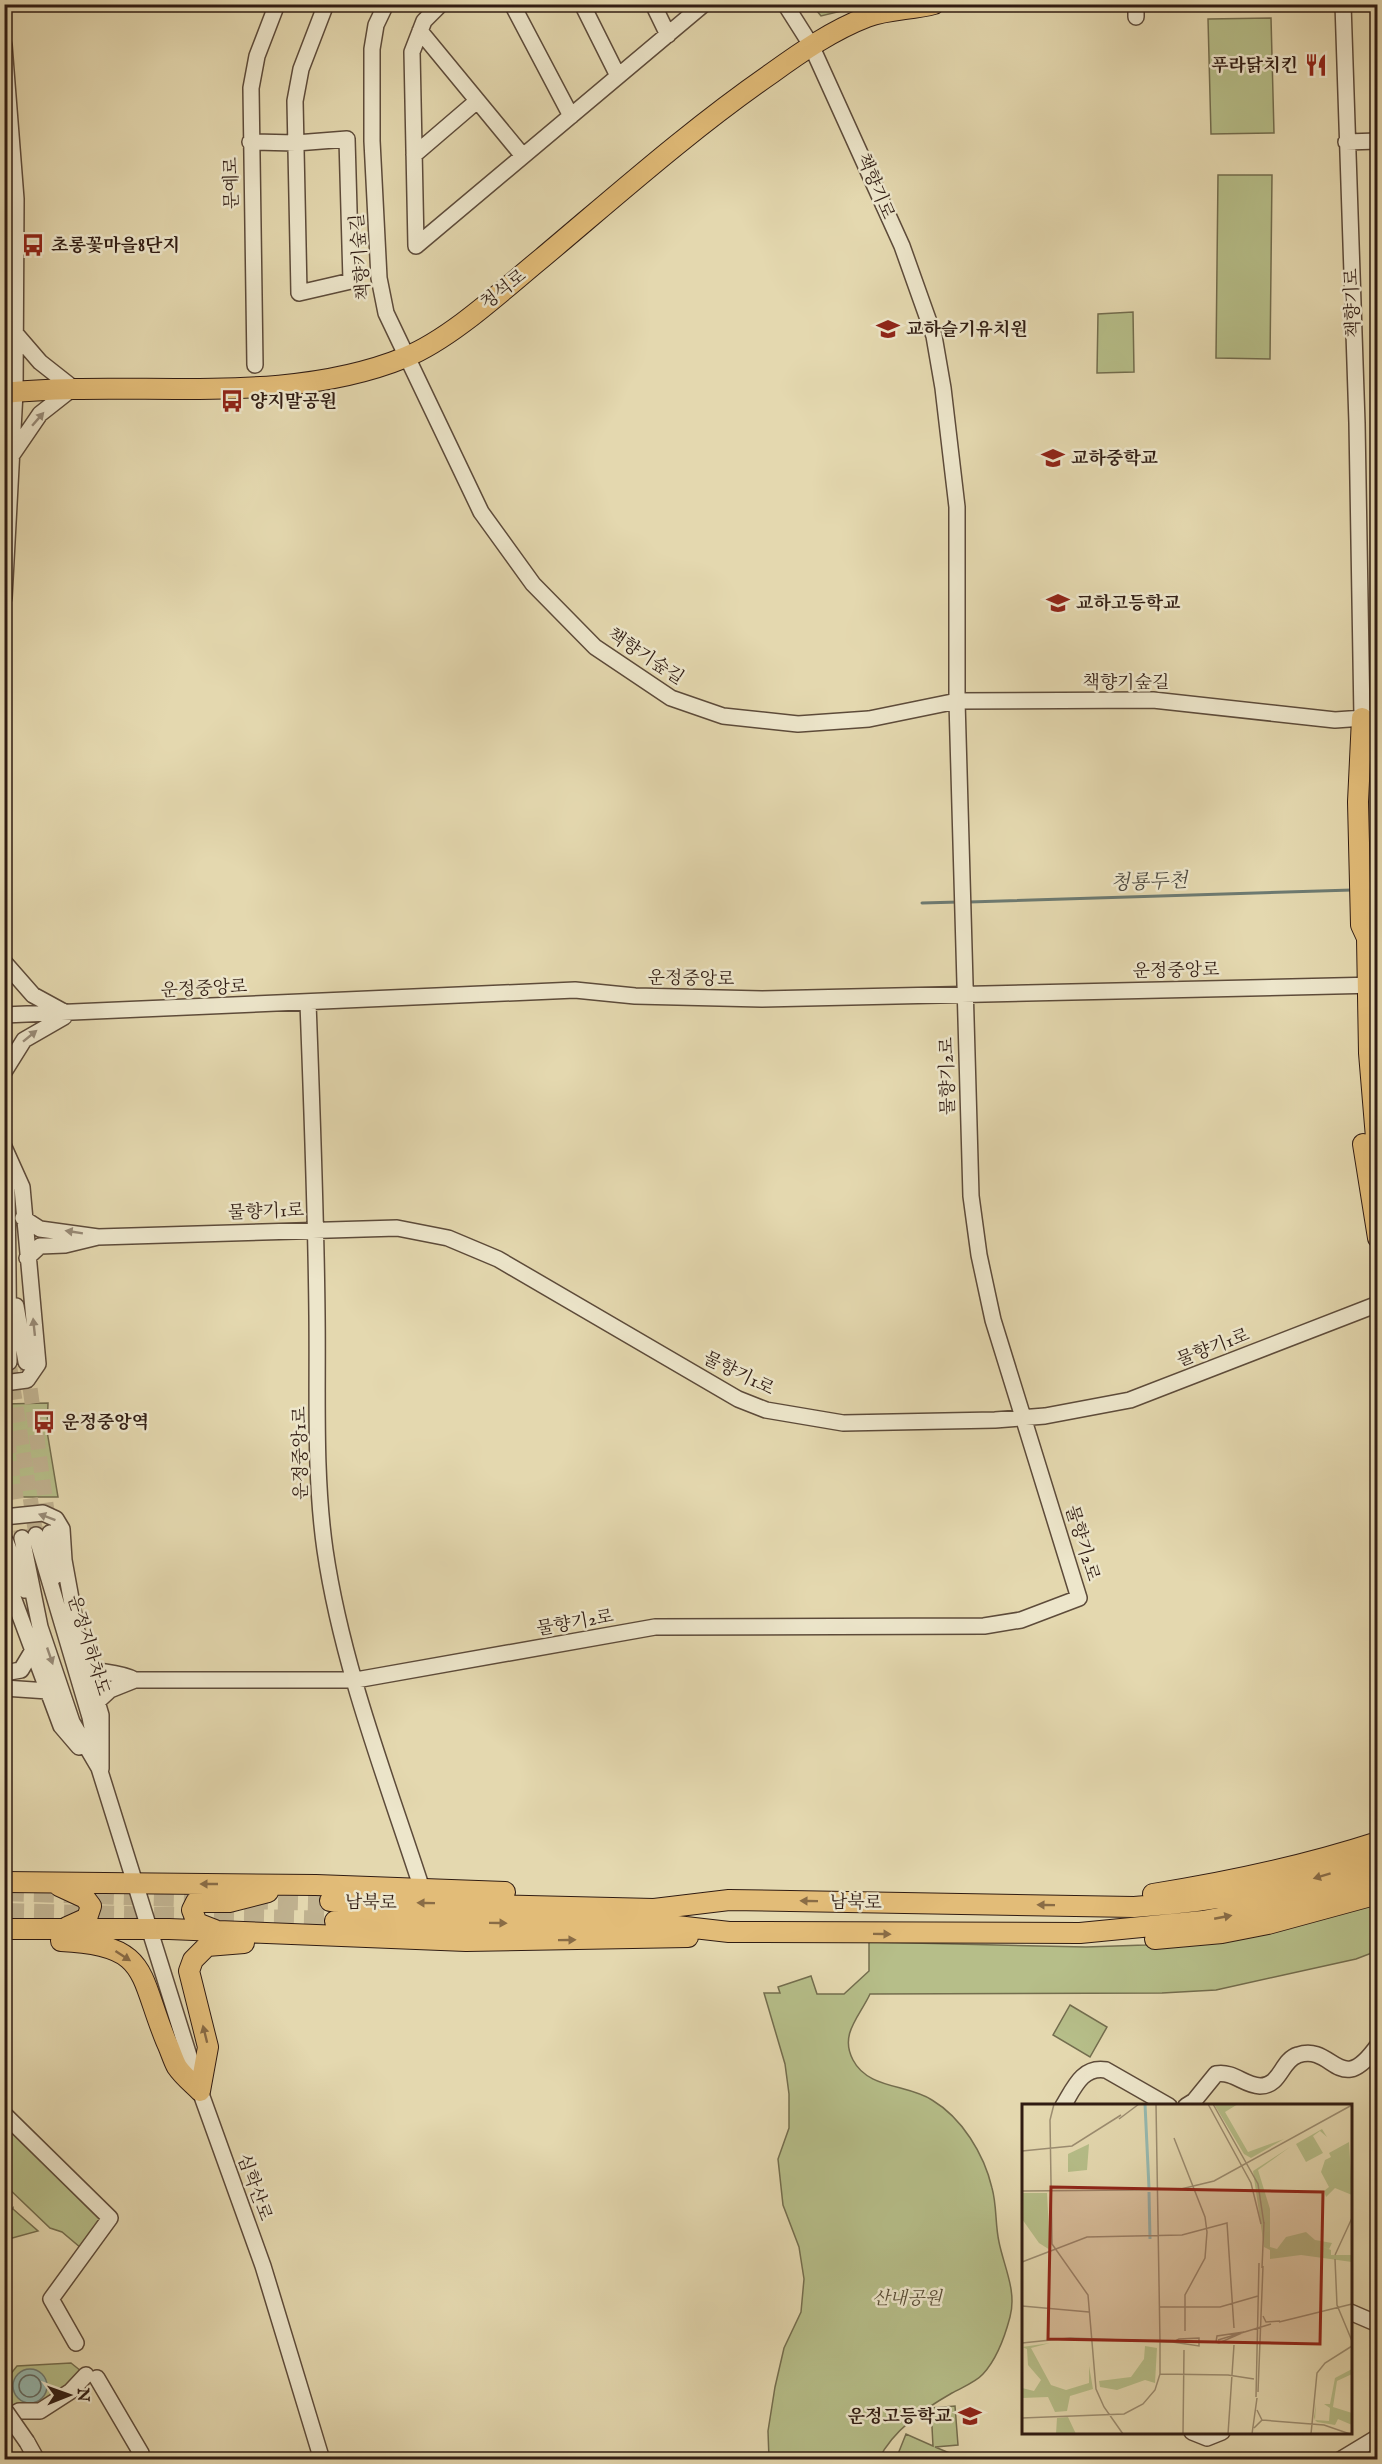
<svg xmlns="http://www.w3.org/2000/svg" width="1382" height="2464" font-family="'IM FELL English','Noto Serif KR',serif">
<style>
.green{fill:#b6be89;stroke:#736d4e;stroke-width:1.5}
.water{fill:#96b9b0;stroke:#6d7a71;stroke-width:1.5}
.lines{fill:none;stroke-linecap:round;stroke-linejoin:round}
.shore{stroke:#636a62;stroke-width:1.5}
.stream{stroke:#6d7a71;stroke-width:3}
.minor-tunnel{stroke:#c0b290;stroke-width:15;stroke-dasharray:15 8;stroke-linecap:butt}
.major-tunnel{stroke:#c0b290;stroke-width:20;stroke-dasharray:20 10;stroke-linecap:butt}
.minor-casing{stroke:#5d4b3a;stroke-width:18}
.major-casing{stroke:#301c13;stroke-width:22}
.minor{stroke:#ede6cb;stroke-width:15}
.major{stroke:#e2bc78;stroke-width:20}
.minor-bridge-casing{stroke:#5d4b3a;stroke-width:18;stroke-linecap:butt}
.minor-bridge{stroke:#ede6cb;stroke-width:15}
.oneway{fill:#988b78}
.oneway2{fill:#896c46}
.labels{text-anchor:middle;stroke-width:5;stroke-linejoin:round;paint-order:stroke}
.poi-label{font-size:18px;font-weight:bold;fill:#301c13;stroke:#ede6cb;text-anchor:start}
.street-label{font-size:18px;fill:#301c13;stroke:#ede6cb}
.park-label{font-size:18px;font-style:italic;fill:#584d36;stroke:#ede6cb}
.water-label{font-size:20px;font-style:italic;fill:#4f4b42;stroke:#ede6cb}
.inset-river{fill:none;stroke:#96b9b0;stroke-width:3}
.inset-road{fill:none;stroke:#9c8d71;stroke-width:1.5}
.view{fill:#8f2418;fill-opacity:0.15;stroke:#8f2418;stroke-width:3}
.inset-edge{fill:none;stroke:#301c13;stroke-width:3}
</style>
<rect width="100%" height="100%" fill="#e4d8af"/>
<filter id="stains"><feTurbulence type="fractalNoise" baseFrequency=".00333" numOctaves="4"/><feColorMatrix values="0 0 0 0 .2 0 0 0 0 .09 0 0 0 0 .02 0 0 0 .5 -.17"/></filter>
<radialGradient id="worn" r=".72"><stop offset=".6" stop-color="#630" stop-opacity="0"/><stop offset="1" stop-color="#630" stop-opacity=".3"/></radialGradient>
<path class="green" d="M812,5h54l-45,11z
M1271,18l3,115 -63,1 -3,-115z
M1218,175h54l-2,184 -54,-1z
M1133,312l1,60 -37,1 1,-59z
M48,1403l-1,28 11,66h-53v-93z
M1377,1899v52l-21,8 -140,31 -54,3 -292,1c-10,22 -31,40 -17,66 15,29 54,24 79,40 30,18 52,54 60,88 5,18 3,36 7,54 5,25 18,49 11,75 -5,19 -14,43 -27,57 -7,8 -22,14 -31,19 -28,16 -59,37 -73,66h-110l-1,-28 7,-44 9,-39 17,-36 3,-33 -5,-32 -16,-42 -5,-46 11,-31v-34l-4,-30 -21,-71h16l-2,-6 33,-11 6,18h27l25,-23v-29l217,5 59,-2 73,-7z
M1070,2005l37,22 -17,30 -37,-22z
M4,2123l100,96 -23,29 -19,-16 -12,-4 -45,-43z
M13,2208v1l25,22 -33,9v-23z
M71,2363l10,8c-23,29 -41,35 -76,41v-31l12,-15z
M955,2406l3,39 -23,2 22,9 -2,3h-59l10,-25 27,12 -2,-38z"/>
<path class="water" d="M13 2386a17 17 0 1 1 34 0a17 17 0 1 1-34 0Z"/>
<g class="lines">
<path class="shore" d="M19 2386a11 11 0 1 1 22 0a11 11 0 1 1-22 0Z"/>
<path class="stream" d="M1368,889l10,-1
M969,902l383,-12
M922,903l37,-1"/>
<path class="minor-tunnel" d="M9,1362l27,173
M27,1366l23,167
M4,1416l18,122"/>
<path class="major-tunnel" d="M4,1891l209,7
M248,1899l82,2
M4,1913l331,8"/>
<g class="minor-casing">
<path id="minor" d="M386,4l-10,21 -4,24v92l7,137 7,35 95,199 52,72 62,63 76,51 52,18 75,8 71,-5 88,-18 196,-1 182,20 43,-3
M441,4l-17,17 -12,31 4,194 288,-242
M512,4l59,112
M582,4l36,72
M653,4l15,31
M1136,4v13
M1343,4l14,419 5,295
M420,31l103,125
M4,45l12,154 -1,193 -11,206
M250,142l46,1 51,-4 4,142 -52,12 -4,-192 6,-32 25,-65
M1346,142l32,-1
M414,155l63,-54
M4,345l11,-12 25,29 33,26 -33,26 -28,41
M255,365l-4,-277 6,-32 20,-52
M4,962l29,33 33,18
M308,1003c4,104 8,208 9,312 1,78 -3,158 8,235 17,116 61,228 97,339
M4,1015l571,-25 60,6 127,3 615,-14
M4,1072l20,-32 40,-23
M4,1147l18,40 16,177 -11,16 -23,3
M4,1179l3,10 2,173
M23,1218l17,11 58,8 -33,8 -25,1 -13,12
M98,1237l299,-9 51,10 50,21 240,140 28,11 77,13 152,-3 50,-4 85,-16 248,-96
M16,1306l10,56
M4,1517l39,-4 13,6 6,10 2,31 14,77 23,78v54
M50,1533l5,43
M36,1535l54,182 4,21
M22,1538l18,89 32,95 27,46 101,323 63,175 59,194
M6,1542l19,48
M4,1573l57,153 18,21
M88,1669c16,4 32,3 47,11l-25,10 -13,12
M4,1673l17,-3 12,-20
M135,1680h221l299,-53 329,-1 37,-6 58,-22 -86,-278 -14,-65 -8,-59 -14,-495v-194l-14,-119 -9,-52 -32,-90 -91,-201 -26,-41
M4,1688l44,3
M1063,2106c11,-18 19,-40 43,-36l63,36
M1186,2106l8,-5 22,-27c18,-3 27,11 44,12 21,0 21,-26 38,-31 36,-12 41,45 80,-10
M4,2114l106,104 -59,81 25,44
M1350,2312l28,12
M97,2378l44,75 1,7
M4,2420l15,-9h21l31,-20 15,-16
M1192,2432l15,6 15,-6
M27,2442l10,18
M1340,2460l38,-23"/>
</g>
<g class="major-casing">
<path id="major" d="M4,393c131,-14 278,15 402,-36 46,-19 98,-68 136,-99 75,-63 149,-129 230,-185 29,-21 61,-43 95,-56 21,-8 45,-7 67,-13
M1362,718l-4,84 3,123 6,13 2,115 9,109
M1363,1144l15,94
M4,1882l312,3 189,7
M59,1886l26,12 6,8 -4,12 -20,9
M1153,1894c76,-12 151,-28 225,-52
M330,1901l324,8 75,-9 405,7c88,-6 159,-20 244,-49
M335,1921l333,4 61,7 351,1 123,-12 79,-15 96,-28
M4,1929h165l297,12 222,-4
M215,1930l-18,-7 -5,-13 4,-8h33l39,-10
M1155,1939l67,-6 46,-9 110,-30
M61,1941c89,4 77,32 105,100 4,8 7,19 11,26 6,9 15,16 23,24
M200,2091l8,-44 -19,-76 4,-11 14,-14 37,-3"/>
</g>
<use href="#minor" class="minor"/>
<use href="#major" class="major"/>
<g class="minor-bridge-casing">
<path id="minor-bridge" d="M4,2409l23,33"/>
</g>
<use href="#minor-bridge" class="minor-bridge"/>
</g>
<defs><path id="oneway-solid" d="M-6-.8H1V-3.2L6.5 0L1 3.2V.8H-6Z" transform="scale(1.5)"/></defs>
<g class="oneway">
<use href="#oneway-solid" transform="translate(38 419) rotate(-49)"/>
<use href="#oneway-solid" transform="translate(30 1036) rotate(-39)"/>
<use href="#oneway-solid" transform="translate(74 1232) rotate(-171)"/>
<use href="#oneway-solid" transform="translate(34 1327) rotate(-96)"/>
<use href="#oneway-solid" transform="translate(47 1517) rotate(-160)"/>
<use href="#oneway-solid" transform="translate(50 1656) rotate(71)"/>
</g>
<g class="oneway2">
<use href="#oneway-solid" transform="translate(1322 1876) rotate(163)"/>
<use href="#oneway-solid" transform="translate(209 1884) rotate(-180)"/>
<use href="#oneway-solid" transform="translate(809 1901) rotate(-179)"/>
<use href="#oneway-solid" transform="translate(426 1903) rotate(-179)"/>
<use href="#oneway-solid" transform="translate(1046 1905) rotate(-179)"/>
<use href="#oneway-solid" transform="translate(1223 1917) rotate(-11)"/>
<use href="#oneway-solid" transform="translate(498 1923) rotate(1)"/>
<use href="#oneway-solid" transform="translate(882 1934) rotate(1)"/>
<use href="#oneway-solid" transform="translate(567 1940) rotate(-1)"/>
<use href="#oneway-solid" transform="translate(123 1956) rotate(33)"/>
<use href="#oneway-solid" transform="translate(205 2034) rotate(-104)"/>
</g>
<defs>
<g id="restaurant-bare" transform="scale(1.8)"><path d="M-5-6h1v4h1v-4h1v4h1v-4h1v5L-1.5 .5V6h-2V.5L-5-1ZM5-6V6H3V1.5H1.5Q1.5-4 5-6Z" fill="#8f2418" stroke="#ede6cb" stroke-width="2.5" paint-order="stroke"/></g>
<g id="bus-bare" transform="scale(1.8)"><path d="M-5-6H5V4H4V6H2V4H-2V6H-4V4H-5ZM-3.5-4V0h7V-4ZM-3.5 1.2v1.5H-2V1.2ZM2 1.2v1.5H3.5V1.2Z" fill="#8f2418" stroke="#ede6cb" stroke-width="2.5" paint-order="stroke"/></g>
<g id="school-bare" transform="scale(1.8)"><path d="M0-5L7-2L0 1L-7-2ZM-4 1L0 2.5L4 1V4Q0 6-4 4Z" fill="#8f2418" stroke="#ede6cb" stroke-width="2.5" paint-order="stroke"/></g>
</defs>
<g fill-rule="evenodd">
<use href="#restaurant-bare" x="1316" y="65"/>
<use href="#bus-bare" x="33" y="245"/>
<use href="#school-bare" x="888" y="329"/>
<use href="#bus-bare" x="232" y="401"/>
<use href="#school-bare" x="1053" y="458"/>
<use href="#school-bare" x="1058" y="603"/>
<use href="#bus-bare" x="44" y="1422"/>
<use href="#school-bare" x="970" y="2416"/>
</g>
<g class="labels">
<g class="poi-label">
<text x="1298" y="71" text-anchor="end">푸라닭치킨</text>
<text x="51" y="251">초롱꽃마을8단지</text>
<text x="906" y="335">교하슬기유치원</text>
<text x="250" y="407">양지말공원</text>
<text x="1071" y="464">교하중학교</text>
<text x="1076" y="609">교하고등학교</text>
<text x="62" y="1428">운정중앙역</text>
<text x="952" y="2422" text-anchor="end">운정고등학교</text>
</g>
<g class="street-label">
<text transform="translate(231 183) rotate(-91)" y="6">문예로</text>
<text transform="translate(876 186) rotate(67)" y="6">책향기로</text>
<text transform="translate(360 257) rotate(-95)" y="6">책향기숲길</text>
<text transform="translate(503 289) rotate(-38)" y="6">청석로</text>
<text transform="translate(1352 303) rotate(-92)" y="6">책향기로</text>
<text transform="translate(646 656) rotate(33)" y="6">책향기숲길</text>
<text x="1126" y="688">책향기숲길</text>
<text transform="translate(1176 970) rotate(-1)" y="6">운정중앙로</text>
<text transform="translate(691 978) rotate(1)" y="6">운정중앙로</text>
<text transform="translate(204 988) rotate(-3)" y="6">운정중앙로</text>
<text transform="translate(947 1076) rotate(-91)" y="6">물향기2로</text>
<text transform="translate(266 1211) rotate(-2)" y="6">물향기1로</text>
<text transform="translate(1213 1347) rotate(-21)" y="6">물향기1로</text>
<text transform="translate(739 1373) rotate(26)" y="6">물향기1로</text>
<text transform="translate(300 1453) rotate(-91)" y="6">운정중앙1로</text>
<text transform="translate(1083 1543) rotate(73)" y="6">물향기2로</text>
<text transform="translate(575 1622) rotate(-10)" y="6">물향기2로</text>
<text transform="translate(89 1645) rotate(73)" y="6">운정지하차도</text>
<text transform="translate(371 1902) rotate(1)" y="6">남북로</text>
<text transform="translate(856 1902) rotate(1)" y="6">남북로</text>
<text transform="translate(255 2187) rotate(70)" y="6">심학산로</text>
</g>
<g class="park-label">
<text x="907" y="2304">산내공원</text>
</g>
<g class="water-label">
<text transform="translate(1149 881) rotate(-2)" y="7">청룡두천</text>
</g>
</g>
<g transform="translate(1022 2104)">
<rect width="330" height="330" fill="#e4d8af"/>
<path d="M192,0h24l-13,8 23,40 36,-13 -33,19 -7,-4zM300,25l5,8 -7,-6 -7,5 10,17 -17,9 -10,-18zM327,38l3,53 -17,-7 -9,9 -2,-6 5,-4 -8,-15 4,-12 6,-3 -2,-4zM67,40l-2,26 -19,2v-18zM268,43l-32,23 12,39v38l7,2 9,-12 20,-5 9,8 17,3 -3,6 -10,-4 12,5v5h21v7l-51,-7 -31,4v-9l-6,-3 -11,-76zM0,89h25l3,57 -11,-7 -17,-24zM28,239l-19,5 20,37 15,5 23,-7v-17l4,23 -23,7 -3,15 -12,1 -7,-15 -26,1v-10l12,3 7,-11 -13,-15 -1,-16 -5,-2zM123,242l12,2 -2,35 -10,-3 -28,10 -17,-3 -1,-6 32,-4 13,-18zM330,265v5l-15,7 -4,26 19,6v12l-14,-6 -3,6 -18,-3 -2,-2 -1,-3 2,-14 -1,17 14,1 1,-13 -6,-4h6l5,-26zM46,313l8,17h-20l1,-16z" fill="#b6be89"/>
<path class="inset-river" d="M123,0l4,84M127,88l1,47"/>
<path class="inset-road" d="M32,0l-4,16 2,124 36,51 8,94 8,18 19,27M186,0l43,79 10,41M191,0l45,80 6,40M97,15l20,-15M152,34l31,79 2,15 -2,26 -20,37v36M0,47l50,-5 49,-31M108,86l51,-1 33,-8 138,-76M0,87l108,-1M313,151l17,-37M313,155l2,46 15,36M0,158l65,-25 95,-2 45,-12 7,105M240,164l2,-46M0,202l67,6M138,203h60l38,-11M241,212l3,6 14,-1M257,218l73,-18M222,228l-25,11 -3,-1 1,-6zM177,234v8l-26,-4 6,-3zM196,236l53,-16M0,239l48,-5 105,4M138,270l68,1 26,4M236,288l5,-126M234,293l3,-134M0,314l102,-4 19,-10 12,-14 5,-16v-32l-4,-238M240,316l62,5 26,9M232,324l8,-8 -5,-10M161,330l1,-84M206,330l6,-89M230,330l5,-36M289,330l6,-61 8,-10 27,-17"/>
<path class="view" d="M29,83l272,5 -3,152 -272,-5z"/>
<rect width="330" height="330" class="inset-edge"/>
</g>
<rect width="1382" height="2464" fill="none" stroke="#e4d8af" stroke-width="24"/>
<rect x="6" y="6" width="1370" height="2452" fill="none" stroke="#301c13" stroke-width="3"/>
<rect x="12" y="12" width="1358" height="2440" fill="none" stroke="#301c13" stroke-width="1.5"/>
<g transform="translate(69 2395) rotate(89)" stroke="#ede6cb" stroke-width="4.5" paint-order="stroke">
<path d="M0-4.5L10 22L0 15L-10 22Z" fill="#301c13"/>
<text y="-9" font-size="16" font-weight="bold" text-anchor="middle" fill="#301c13">N</text>
</g>
<rect width="100%" height="100%" filter="url(#stains)"/>
<rect width="100%" height="100%" fill="url(#worn)"/>
</svg>
